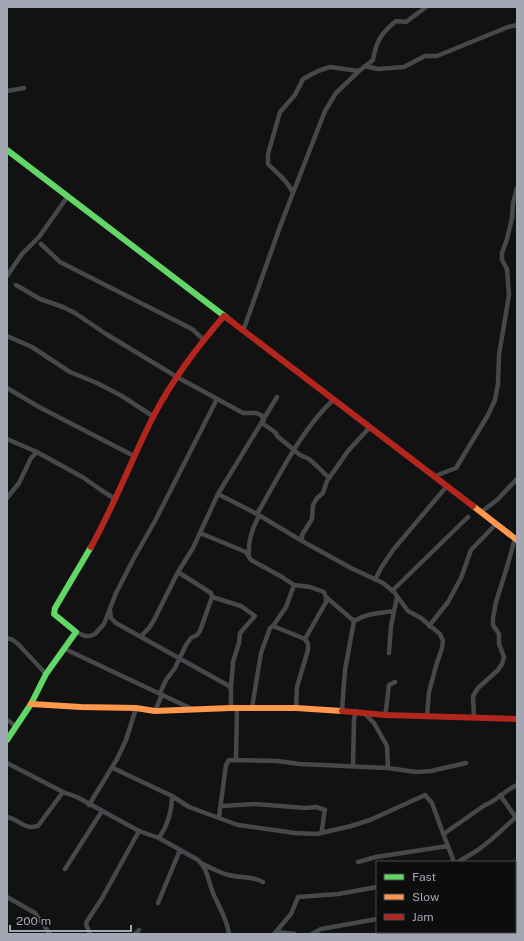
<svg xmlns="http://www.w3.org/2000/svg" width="524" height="941" font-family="'Public Sans',sans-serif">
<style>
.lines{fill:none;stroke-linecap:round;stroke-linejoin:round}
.street{stroke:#47484b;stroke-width:4.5}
.fast{stroke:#63d668;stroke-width:6}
.slow{stroke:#ff974d;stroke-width:6}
.jam{stroke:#b3261e;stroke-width:6}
</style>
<rect width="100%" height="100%" fill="#121213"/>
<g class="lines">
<path class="street" d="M365,66l13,3 26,-2 21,-11h12l71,-29 9,-2
M7,91l17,-3
M293,193l32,-82 11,-18 23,-22
M41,244l19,18 132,67 12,11
M7,276l15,-22 17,-17 29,-41
M16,285l24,14 23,8 12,6 31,21 71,43 66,36h13l5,2 3,5
M243,331l38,-107 12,-31c-5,-12 -16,-20 -25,-29v-10l12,-42 15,-17 8,-16 15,-8 12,-4 29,4 14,-11c3,-18 8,-27 23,-39l10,1 20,-15
M7,336l25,11 38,25 27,11 25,13 32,21
M7,388l32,19 95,49
M262,423l14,10 1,3 23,19 9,4 9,8 11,11
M370,427l-22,24 -21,30 -4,12 -6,5 -4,7 -1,14 -10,16v6l49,27 32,15 11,9 14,19 13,7 19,16 3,7 -1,7 -6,18 -7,26 -2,24
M7,439l30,13 47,26 17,12 14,9
M435,476l21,-8 32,-53 7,-15 3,-16 1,-29 10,-60 -2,-26 -5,-9v-7l5,-14 5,-21 1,-15 4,-15
M218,494l39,20 45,27
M7,498l12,-15 12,-25 6,-6
M481,512l16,-12 20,-21
M257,514c23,-39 43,-83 77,-115
M200,533l46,19 5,8 31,17 12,8 16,2 14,5 2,5v5l-21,37
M249,554c-1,-12 4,-27 10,-38
M375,580l6,-12 12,-18 54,-64
M392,591l76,-74
M212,597l29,9 14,10 -15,17 -1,10 -6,19 -2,26
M326,597l28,24 -9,49 -3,40
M110,611l1,7 5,5 113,63 2,3v19
M354,621c13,-8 26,-8 40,-10
M273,626l13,-19 8,-22
M429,626l19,-24 13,-24 10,-28 25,-26
M76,632l9,4h5l5,-2 9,-10 12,-31 18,-35 21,-37 62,-122
M141,636l8,-8 5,-8 24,-48 15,-24 25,-54 59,-97
M7,638l6,2 5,4 28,30
M65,649l127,60
M389,653l2,-27 6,-29
M252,708l9,-55 9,-25 3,-2 32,13 3,5v6l-11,37 -1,21
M155,711l6,-14 -1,-4 6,-13 9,-12 11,-23 5,-7 6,-3 3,-4 12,-34 -1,-4 -33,-21
M363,712l11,11 13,23 1,22
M385,715l1,-5 3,-25 6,-3
M474,717l-1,-21 5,-8 20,-18 4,-6 2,-7 -5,-13v-10l-6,-9v-7l3,-16 11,-35 8,-29
M7,720l9,6
M236,759l1,-51
M7,763l56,29 14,5 62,34 20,7 39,22c10,9 10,21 15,33 6,14 14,26 16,41
M353,766l1,-47 2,-8
M113,768l59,28 17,11 49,18 57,8 22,1 34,-8 19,-6 55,-25 7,8 12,33
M500,795l17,24
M89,805l28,-46 9,-19 10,-32
M221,806l34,-2 51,4 10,-1 9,3c-2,7 -2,18 -4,23
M7,817c13,3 17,13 31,9l25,-34
M219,817l7,-52 3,-5 48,1 23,3 88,4 28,4 15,-1 35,-8
M159,838c9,-13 13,-25 13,-42
M358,862l18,-5 72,-11
M454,862l-10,-26 1,-3 40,-28c12,-4 20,-15 32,-20
M458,862l20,-12 14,-11 24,-22
M203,864c8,4 17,9 26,11 10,3 25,1 34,7
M65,869l37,-58
M7,897l28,16 15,21
M158,903l22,-53
M277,932l18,2
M480,932l1,2
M90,934l-4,-10 1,-3 14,-21 38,-69
M135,934l4,-4
M274,934l17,-20 7,-17 40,-3 39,-7
M312,934l9,-5 56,-10"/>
<path class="fast" d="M7,150l220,168
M7,740l24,-36 15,-30 30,-42 -22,-18 1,-6 36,-61"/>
<path class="slow" d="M473,506l44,34
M31,704l50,3 55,1 19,3 76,-3h65l46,3"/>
<path class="jam" d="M227,318l246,188
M91,547c24,-43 41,-89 63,-132 19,-36 43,-68 70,-99
M342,711l43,4 132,4"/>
</g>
<rect width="524" height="941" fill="none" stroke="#a3a7b3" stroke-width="16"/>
<rect x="376" y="861" width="140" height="72" fill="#0d0d0e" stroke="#494b50"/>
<rect x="384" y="874" width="20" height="6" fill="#63d668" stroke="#494b50"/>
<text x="412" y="881" font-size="12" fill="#a3a7b3">Fast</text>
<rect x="384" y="894" width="20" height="6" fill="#ff974d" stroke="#494b50"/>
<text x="412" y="901" font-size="12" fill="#a3a7b3">Slow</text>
<rect x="384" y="914" width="20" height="6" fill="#b3261e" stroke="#494b50"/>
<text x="412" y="921" font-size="12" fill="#a3a7b3">Jam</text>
<path d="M10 925v6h121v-6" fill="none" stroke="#a3a7b3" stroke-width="2"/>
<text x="16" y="925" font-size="12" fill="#a3a7b3" stroke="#0d0d0e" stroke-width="3" paint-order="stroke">200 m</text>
</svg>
